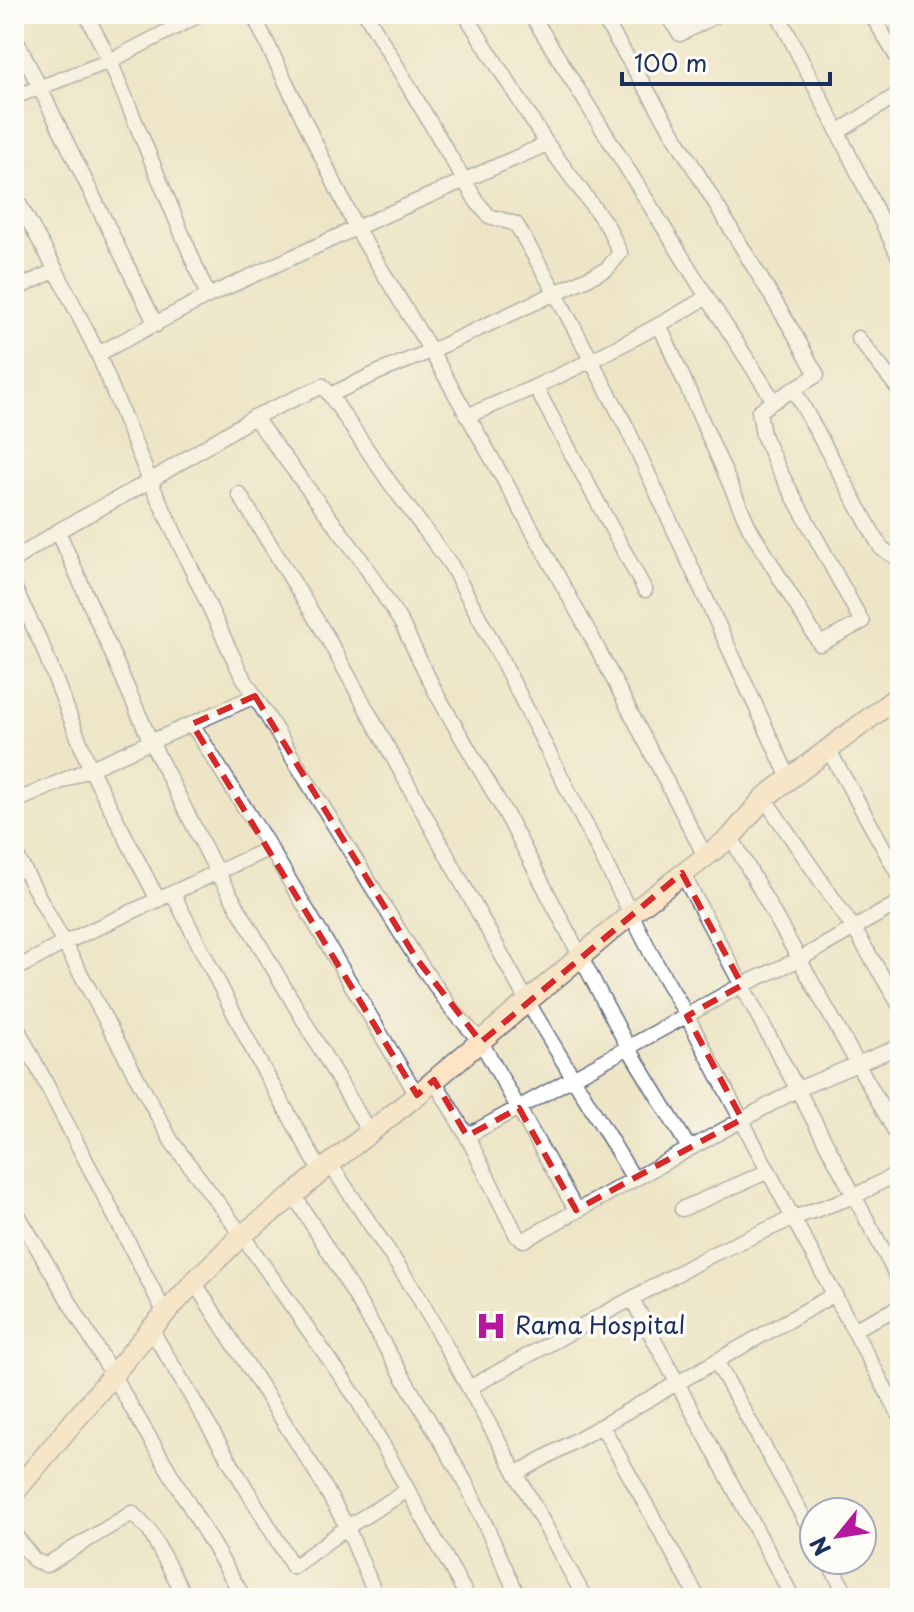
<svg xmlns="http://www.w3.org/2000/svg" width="914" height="1612" font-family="'Playpen Sans',sans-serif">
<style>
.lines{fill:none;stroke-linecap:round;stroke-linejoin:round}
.street-casing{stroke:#656f83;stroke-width:17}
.secondary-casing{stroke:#656f83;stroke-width:23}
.street{stroke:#fff;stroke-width:14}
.secondary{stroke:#fee4c5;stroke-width:20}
.marked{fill:none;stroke:#d62828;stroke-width:6;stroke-dasharray:16 10;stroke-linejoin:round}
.labels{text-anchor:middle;stroke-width:7;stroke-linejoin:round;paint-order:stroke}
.poi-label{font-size:24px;fill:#1b2f5e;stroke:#fdfcf7;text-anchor:start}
</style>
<rect width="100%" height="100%" fill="#fdfcf7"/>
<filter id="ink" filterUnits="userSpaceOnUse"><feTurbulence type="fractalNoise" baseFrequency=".0125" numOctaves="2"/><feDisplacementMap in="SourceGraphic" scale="16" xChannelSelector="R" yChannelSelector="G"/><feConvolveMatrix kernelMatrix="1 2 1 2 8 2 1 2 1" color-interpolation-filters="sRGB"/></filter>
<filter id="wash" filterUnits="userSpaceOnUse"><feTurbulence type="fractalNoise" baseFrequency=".006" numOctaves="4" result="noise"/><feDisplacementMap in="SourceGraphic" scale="32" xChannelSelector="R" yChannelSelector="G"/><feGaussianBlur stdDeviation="1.8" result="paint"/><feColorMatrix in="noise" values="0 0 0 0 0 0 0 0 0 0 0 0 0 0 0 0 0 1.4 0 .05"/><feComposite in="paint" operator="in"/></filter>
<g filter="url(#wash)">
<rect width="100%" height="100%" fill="#eee5c7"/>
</g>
<g filter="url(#ink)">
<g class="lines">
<g class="street-casing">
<path id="street" d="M86,14l24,47 98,235
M253,14l103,214 75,123 98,173 62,112 114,220
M366,14l111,188 12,14 27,8 39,68 71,134 163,352
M601,14l194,321 22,40 -43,26
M666,14l14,20 39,-20
M778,14l60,118 62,127
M871,14l29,48
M14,35l142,290
M14,97l96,-36 91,-47
M838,132l62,-39
M14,195l42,75 42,84 52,127 90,191 176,286 35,50 30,34 95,168
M14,290l42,-20
M660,326l89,201 71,117 42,-22 -83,-152 -16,-35 -4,-24 15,-10 -67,-104
M858,338l42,53
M98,354l110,-58 148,-68 191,-84
M536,388l109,202
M794,390l87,158 13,8 6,-5
M330,395l60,88 61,82 43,80 162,318 31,53 106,202 107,198
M467,416c83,-34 163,-72 240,-119l-176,-283
M254,417l106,141 42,66 34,69 70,121 122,233 61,101
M239,494l88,143 200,364 107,178
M58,531l93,211 66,130 152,260
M14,560l44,-29 92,-50 104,-64 69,-31 7,9 49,-23 52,-21 176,-82 13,-16 -12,-26 -61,-83 -82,-130
M14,587l28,58 48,123 68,132
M192,724l78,124 147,247
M828,749l72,128
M764,798l90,131 46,77
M14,802l241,-106
M731,837l169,303
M14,851l158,291 70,93 115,164 111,199
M682,873l218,409
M173,894l84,164 64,114
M14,970l50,-27 206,-95
M14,1022l151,291
M434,1080l33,56 50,100 7,4 274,-151 102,-43
M467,1136l275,-151 58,-26 100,-57
M330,1164l87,130 168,304
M294,1195l37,60 136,230 52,113
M14,1208l230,390
M682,1209l87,-38
M194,1282l122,190 31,55 30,71
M632,1299l161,299
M151,1329l142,238 54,-40 61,-37
M854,1329l46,-22
M716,1361l98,175
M469,1388l242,-133 82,-37 62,-22 45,-24
M602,1426l96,172
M516,1474l319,-180
M14,1534l20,26 12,5 86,-52 17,17 37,68
M827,1560l22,38"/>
</g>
<g class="secondary-casing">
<path id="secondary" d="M14,1493l137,-164 43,-47 48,-47 52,-40 36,-31 87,-69 215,-182 99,-76 33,-39 136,-103"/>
</g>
<use href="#street" class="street"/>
<use href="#secondary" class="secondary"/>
</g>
</g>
<path d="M0 0H914V1612H0ZM255,696l161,262 65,84 201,-169 60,112 -55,31 55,103 -166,91 -57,-102 -52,28 -33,-56 -17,15 -225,-371z" fill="#eee5c7" fill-opacity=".55" fill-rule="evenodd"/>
<path class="marked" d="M255,696l161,262 65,84 201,-169 60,112 -55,31 55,103 -166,91 -57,-102 -52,28 -33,-56 -17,15 -225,-371z"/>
<defs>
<g id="hospital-bare" transform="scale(2.4)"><path d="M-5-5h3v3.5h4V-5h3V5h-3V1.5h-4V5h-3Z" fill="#b5179e" stroke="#fdfcf7" stroke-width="2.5" paint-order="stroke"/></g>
</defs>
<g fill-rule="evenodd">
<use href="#hospital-bare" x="491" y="1326"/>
</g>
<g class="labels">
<g class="poi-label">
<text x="515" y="1334">Rama Hospital</text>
</g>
</g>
<rect width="914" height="1612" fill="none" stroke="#fdfcf7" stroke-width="48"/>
<g transform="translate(838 1536) rotate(240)"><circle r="38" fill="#fdfcf7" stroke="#a3aaba" stroke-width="2"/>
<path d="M0-6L14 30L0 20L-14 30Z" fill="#b5179e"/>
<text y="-12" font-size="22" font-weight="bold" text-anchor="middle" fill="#1b2f5e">N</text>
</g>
<path d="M622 72v12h208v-12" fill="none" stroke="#1b2f5e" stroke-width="4"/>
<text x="634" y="72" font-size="24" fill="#1b2f5e" stroke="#fdfcf7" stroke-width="6" paint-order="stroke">100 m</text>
</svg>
